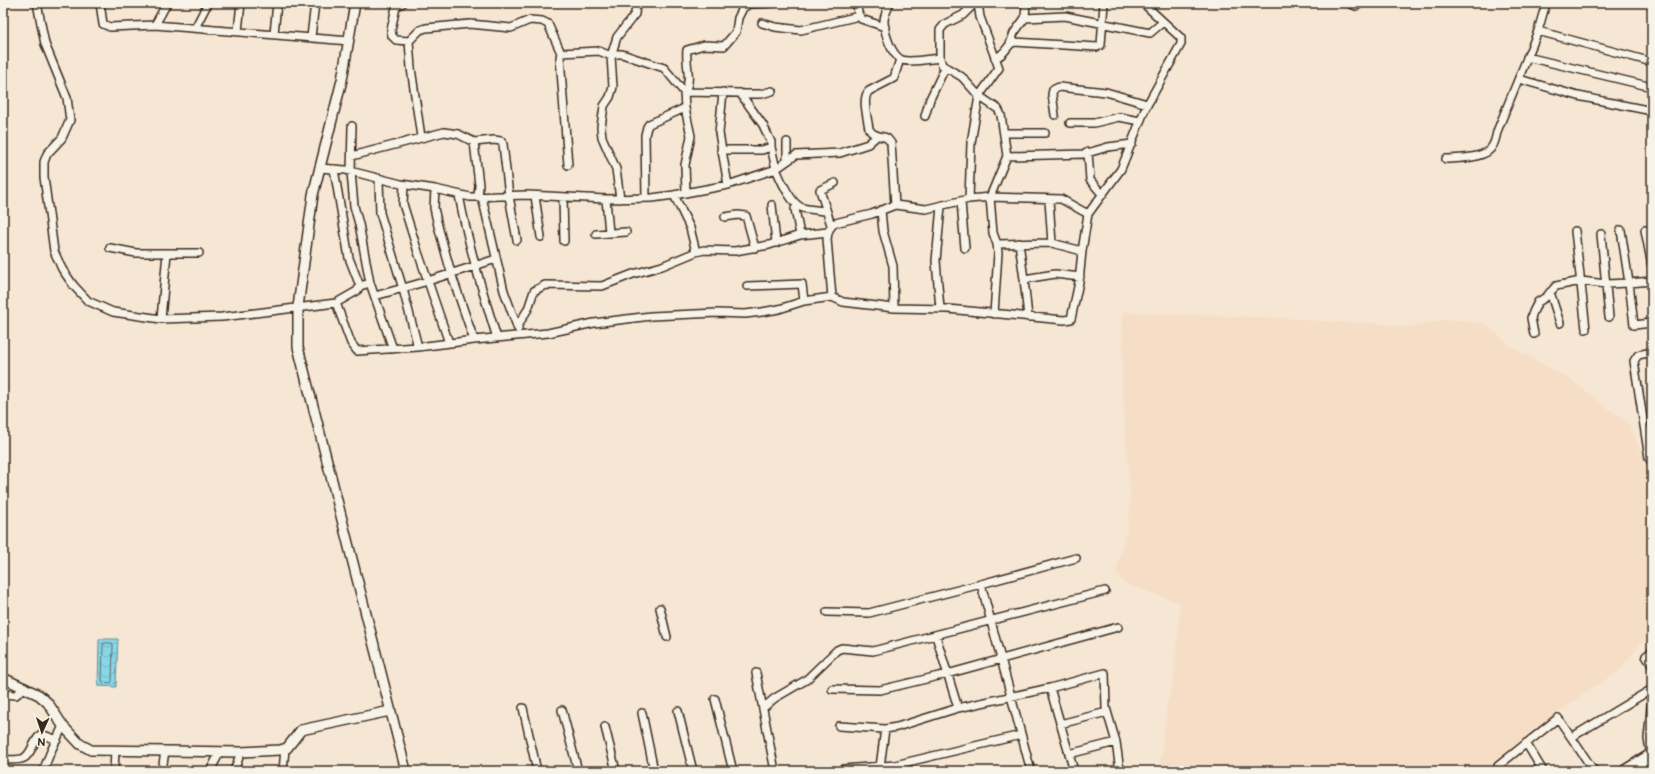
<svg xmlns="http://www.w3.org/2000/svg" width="1655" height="774" font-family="'Balsamiq Sans',sans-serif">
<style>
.built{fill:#f6dec6}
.water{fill:url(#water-waves);stroke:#699196}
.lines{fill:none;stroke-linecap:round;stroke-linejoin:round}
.shore{stroke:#5a6f6e;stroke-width:1}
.street-casing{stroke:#3b2a1e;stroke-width:10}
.secondary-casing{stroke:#3b2a1e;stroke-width:12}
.highway-casing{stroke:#3b2a1e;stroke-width:15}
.street{stroke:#f7f3e8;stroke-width:7}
.secondary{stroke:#f7f3e8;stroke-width:9}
.highway{stroke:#f7f3e8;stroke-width:12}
</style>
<defs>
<pattern id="water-waves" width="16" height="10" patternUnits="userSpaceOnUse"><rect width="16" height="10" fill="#88d6e6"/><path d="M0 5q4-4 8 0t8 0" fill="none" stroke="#76b8c5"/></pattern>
</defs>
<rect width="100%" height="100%" fill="#f6e7d4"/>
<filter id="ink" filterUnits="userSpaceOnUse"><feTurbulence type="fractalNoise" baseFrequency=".025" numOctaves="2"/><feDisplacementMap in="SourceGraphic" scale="8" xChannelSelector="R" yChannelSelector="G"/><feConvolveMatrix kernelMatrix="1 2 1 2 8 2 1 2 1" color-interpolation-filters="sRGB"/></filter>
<g filter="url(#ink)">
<path class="built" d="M1123,312l161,6 55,4 39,1 29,4 41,-8 37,4 27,24 58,32 60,46 22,54v147l-7,13 -28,34 -27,16 -30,23 -77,59h-324l8,-66 7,-29 6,-73 -56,-20 -8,-11 12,-49 2,-29 -8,-111z"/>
<path class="water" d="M99,639h19l-2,48 -18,-1z"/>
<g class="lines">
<path class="shore" d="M104,643h8l1,2 -1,36 -1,2 -8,-1 -1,-1 1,-36z"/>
<g class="street-casing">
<path id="street" d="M37,3l8,41 22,54 3,22 -8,18 -15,16 -3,8v15l10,74 8,18 12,17 14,15 25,11 48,7 61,-2 114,-14 15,40 6,8 61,-4 56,-7 74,-7 46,-10 57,-7 66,-3 28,1 17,-2 17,-3 25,-8 28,-4 11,5 51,6 54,1 116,11 7,-1 8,-37 3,-31 6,-37 33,-45 25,-62 35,-63v-6l-38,-35
M100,3l3,21 7,3 45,-2 194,16
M403,3l-7,4 -5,23 1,6 4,4 13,1 2,27 10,69
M857,3l1,10 3,6 24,8
M890,3c-2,6 -6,12 -6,18 0,11 7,34 18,39 8,3 28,-1 38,-2
M1348,3l8,3 5,-3
M1025,18l40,-2 85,17 13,-11
M762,23l13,4 26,3 58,-14
M155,25l12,-22
M195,28l13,-25
M238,31l3,-28
M1538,31l114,31
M274,34l3,-31
M311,37l4,-34
M409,41l11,-11 6,-2 44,-4 41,4 19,-8 12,1 6,3 13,29
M1010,44l4,-11 11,-15 1,-15
M1527,57l125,30
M995,58c12,-4 11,-13 19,-16l83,5 4,-2 3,-42
M1519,79l59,17 74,15
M684,92l56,1 23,32 8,17v5l-9,3h-41
M684,92c9,-12 1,-27 3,-42l17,-5 20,1 12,-14 2,-14 5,-10 6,-4 22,-1
M723,92l-4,41 9,52
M742,94h19l11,-3
M1055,115l-3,-21 1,-4 6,-3 47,5 41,12
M925,116l5,-17 15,-31
M1070,123h24l25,-6 21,4
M352,126l-1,46 3,34 5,18 11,59 23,66
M1004,133h41
M474,142l5,43 -1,12
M771,147l5,22 20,-14 44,-2 28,-9 9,-8
M1088,152l2,28 12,14
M352,156l92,-24 14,2 16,8 20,-2 7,1 2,3 6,52 8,44
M1007,156l77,-2 24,-7 24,-3
M1446,159c13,-1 41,0 47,-14 3,-5 3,-11 5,-16l40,-98 8,-28
M787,161v-19
M568,165l-8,-108 1,-4 38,-2 12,5 6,-19 18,-23 1,-11
M319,168l27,2 55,14 34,5 35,8 58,-2 78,4 46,-1 22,-3 54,-10 48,-16c5,11 15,36 27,39 7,2 16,2 23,3
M334,169l15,89 11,28 10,-3
M379,179l1,34 23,76 15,58
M404,185l-1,19 15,48 31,91
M435,189l-1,19 4,18 14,50 22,64
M459,195c9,49 23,95 38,143
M674,195l16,33 6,24
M535,196l6,41
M482,197l22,94 14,38
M563,197l1,44
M646,198l-1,-63 2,-8 2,-3 36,-16
M606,199l3,34
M620,199l-4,-30 -14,-32 -1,-10 3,-21 6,-9 3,-10 -2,-31 3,-2h8l42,14 20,24 1,16 6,28 -6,29 1,28
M969,199l2,-56 8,-47 20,-28 -19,-51 -2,-14
M1049,200l3,43
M961,202l4,46
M772,205l4,38
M895,205l-4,-62 -4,-5c-7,-2 -14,-2 -18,-9 -1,-10 -8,-31 0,-38l25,-13 6,-19
M795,209l5,26
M881,210l2,21 10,35 1,42
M725,217l13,-2 8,1 9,32
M831,225l-11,-35 15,-7
M1621,230l8,53 5,42 18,-2
M1645,230l7,36
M1575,231l11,98
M596,234l30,-2
M1601,234l8,83
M1019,243l5,36
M997,244l55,-1 30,8
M110,248l26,5h63
M747,286l55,-2 2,17
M1550,292l10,31
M375,296l53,-15 68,-22
M832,297l-5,-58c1,-7 2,-12 8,-16l37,-9 23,-9 31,4 43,-10 21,-2 17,-41 -6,-41 -3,-6 -19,-13 -17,-19 -20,-12 -2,-7v-28l5,-6 18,-9 12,-12
M336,303l21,-12 3,-5
M940,309l-4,-48 5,-55
M994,314l4,-61 -1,-9 -4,-11 -3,-36 71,2 27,15
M1028,317l-4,-38 31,-5 25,3
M161,319l6,-66
M517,327l11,-18 6,-18 11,-6 57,1 31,-12 29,-8 34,-14 8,-2 31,1 34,-6 31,-10 28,-3
M1534,334l-3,-16 2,-6 5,-10 8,-5 10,-11 25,-5 25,3 23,-1 23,-2
M1652,352l-14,3 -4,6 15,97 3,5
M981,584l95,-26
M660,608l7,29
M827,612l42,1 112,-29 50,187
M936,636l22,72
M1652,651l-6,5 6,9
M756,673l19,98
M1050,688l24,83
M832,689l48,1 67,-16 171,-47
M3,694l13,1 9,-8
M715,699l18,72
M523,708l14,63
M763,708l12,-10 31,-18 31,-30 5,-2 31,3 232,-60
M562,710l16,61
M678,711l15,60
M642,713l12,58
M1060,724l47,-12
M839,726l46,3 12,-2 61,-19 92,-20 55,-15 1,35 10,34 4,29
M605,727l11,44
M1572,737l80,-48
M1526,743l17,28
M1069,754l47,-12
M1651,756l-3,-17 4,-42
M3,760c19,-1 22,3 31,-16 2,-4 4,-7 7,-10l16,6
M880,767l5,-38
M43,771l8,-20 12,-25
M114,771l1,-21
M162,771l3,-20
M210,771l10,-19
M234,771l7,-19
M283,771l2,-22
M839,771l4,-2 52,-4 126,-30
M1499,771l-1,-5 60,-48 36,53"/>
</g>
<g class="secondary-casing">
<path id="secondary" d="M355,3l-13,77 -29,115 -15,112v40l108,424
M3,678l36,17 9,8 15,23 17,18 11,6 150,2 39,-2 7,-2 14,-18 89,-19"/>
</g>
<g class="highway-casing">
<path id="highway" d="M1626,771l26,-16
M1648,771l4,-3"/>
</g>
<use href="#street" class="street"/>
<use href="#secondary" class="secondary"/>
<use href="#highway" class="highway"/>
</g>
</g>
<rect width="1655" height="774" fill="none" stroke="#f7f3e8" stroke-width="16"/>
<rect x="8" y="8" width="1639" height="758" fill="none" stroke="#3b2a1e" stroke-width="1.5" filter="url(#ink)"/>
<g transform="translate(42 732) rotate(183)" stroke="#f7f3e8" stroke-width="3" paint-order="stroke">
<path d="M0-3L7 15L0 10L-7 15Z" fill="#3b2a1e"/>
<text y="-6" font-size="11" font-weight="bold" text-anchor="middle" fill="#3b2a1e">N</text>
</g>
</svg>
